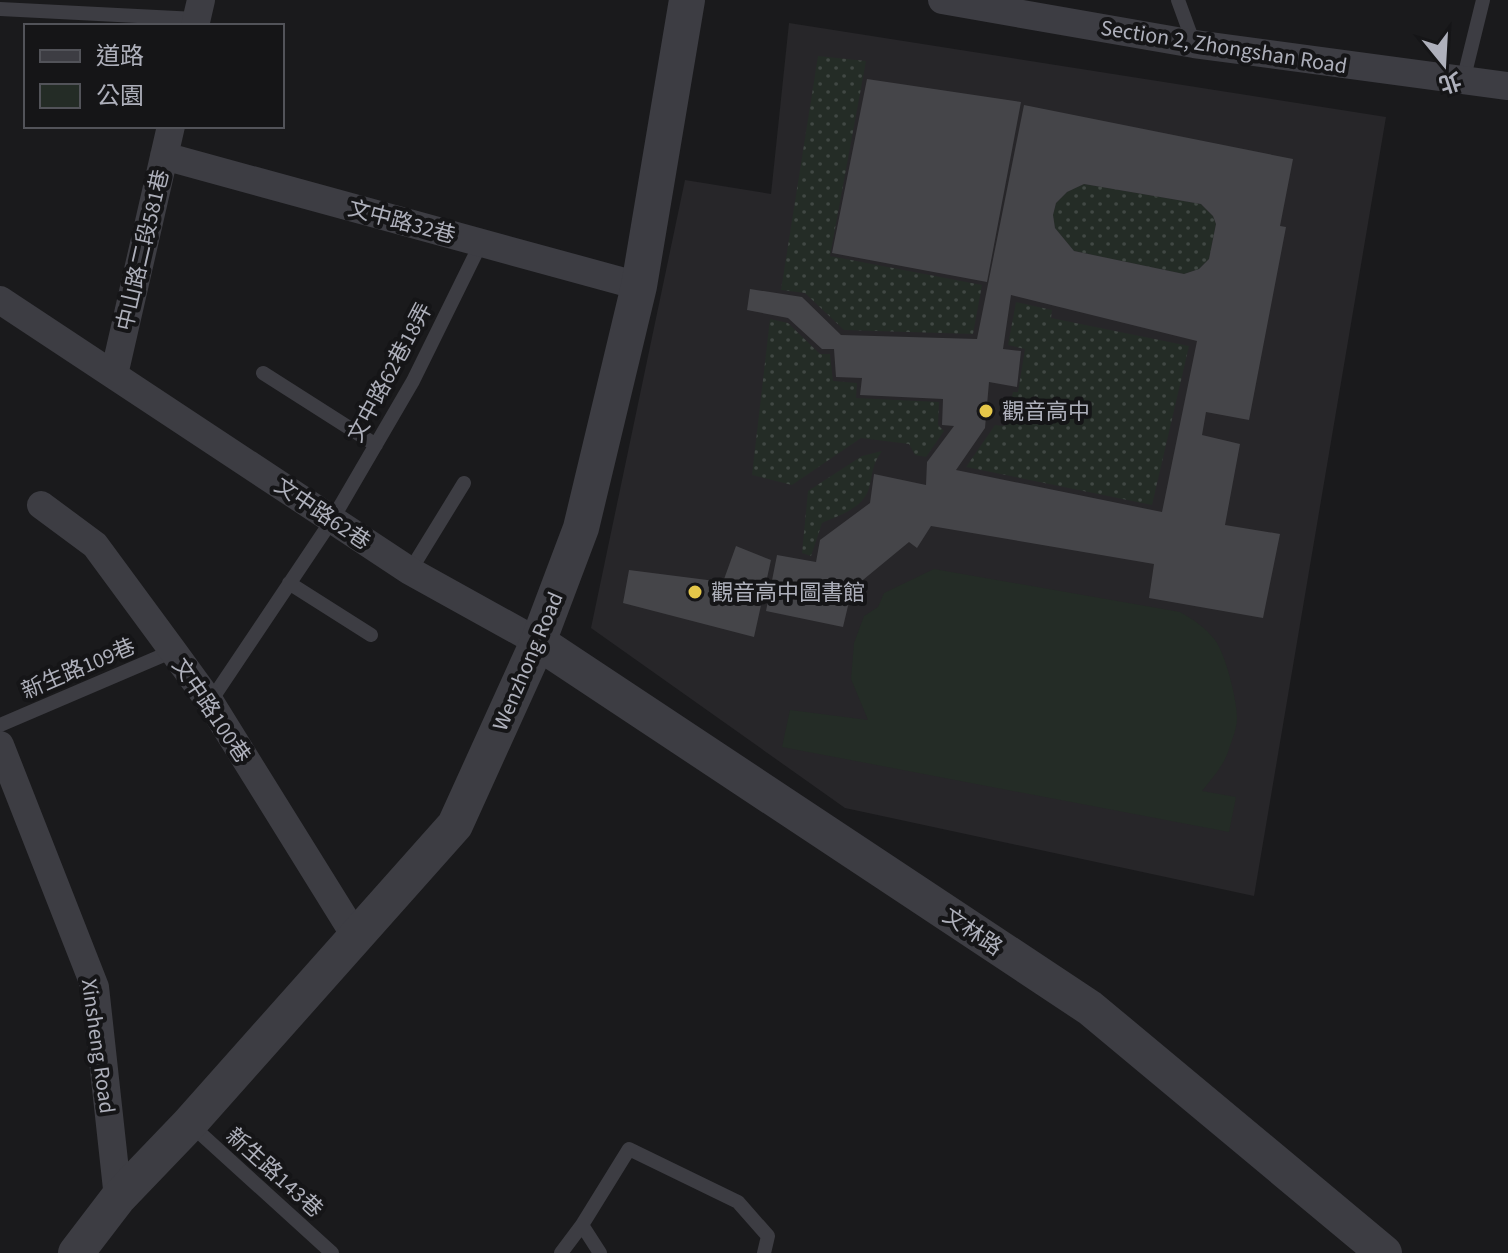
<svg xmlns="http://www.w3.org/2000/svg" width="1508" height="1253" font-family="'Source Sans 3','Noto Sans TC',sans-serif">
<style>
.built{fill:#272629}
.green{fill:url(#green-dots)}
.pitch{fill:#242c26}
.building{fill:#454549;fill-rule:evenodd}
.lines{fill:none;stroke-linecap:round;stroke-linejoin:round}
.service{stroke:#3d3d43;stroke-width:14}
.minor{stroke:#3d3d43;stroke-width:28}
.tertiary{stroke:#3d3d43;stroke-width:36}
.poi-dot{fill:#e5c749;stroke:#151517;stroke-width:3}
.labels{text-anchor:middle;stroke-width:8;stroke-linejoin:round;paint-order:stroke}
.street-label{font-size:22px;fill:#aeb0bb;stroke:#151517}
.poi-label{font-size:22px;fill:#aeb0bb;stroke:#151517;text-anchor:start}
</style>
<defs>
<pattern id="green-dots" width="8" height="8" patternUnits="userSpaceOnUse" patternTransform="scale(2)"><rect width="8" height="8" fill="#242c26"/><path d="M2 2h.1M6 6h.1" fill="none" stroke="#414844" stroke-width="1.8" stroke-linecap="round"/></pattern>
</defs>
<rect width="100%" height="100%" fill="#1a1a1c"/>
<path class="built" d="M789,23l597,94 -132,779 -409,-88 -254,-180 94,-448 86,14z"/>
<path class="green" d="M818,56l48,5 -36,195 152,29 -9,49 -129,-4 -39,-37 -24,-3z
M1084,184l117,20 12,12 3,8 -7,35 -10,10 -15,5 -110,-23 -19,-23 -2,-13 3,-12 11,-11z
M1016,302l36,8 -1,8 138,28 -37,159 -186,-38 29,-42 9,1 9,-34h5l7,-43 -17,-4z
M770,319l18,4 32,31h10l3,27 24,2 -1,15 83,4 -1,23 6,6 -18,26 -11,-2 -6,-11 -48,-6 -69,47 -40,-10z
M882,451c-10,13 -9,22 -13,37 -6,21 -30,27 -47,35l-11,33 -9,-3 6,-62 54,-35z"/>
<path class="pitch" d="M934,569l246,43c13,7 26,16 35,28 11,15 22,60 22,78 0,10 -5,22 -8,31 -5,17 -17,29 -27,42l34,6 -7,35 -447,-85 8,-37 78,10 -17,-41 3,-36 10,-27 14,-9 6,-14z"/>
<path class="building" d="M867,79l154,23 -34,180 -155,-29z
M1024,105l269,54 -13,67 6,1 -37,193 -43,-8 -4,23 38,9 -15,81 55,9 -17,84 -114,-20 5,-34 -223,-38 -14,22 -8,-6 -57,47 -9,38 -77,-16 11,-56 39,7 4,-22 50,-37 4,-29 52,11 1,-23 27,-36 -12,-1 1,-26 -83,-4 2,-17 -26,-1 -2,-28h-12l-34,-31 -41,-8 3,-21 52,8 39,38 136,4zM1084,184l117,20 12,12 3,8 -7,35 -10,10 -15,5 -110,-23 -19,-23 -2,-13 3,-12 11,-11zM1011,295l186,46 -35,171 -206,-42 29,-42 4,-46 28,5 4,-36 -18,-2z
M736,546l35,14 -17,77 -131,-34 6,-33 94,12z"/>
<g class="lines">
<path class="service" d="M1178,0l16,44
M0,9l196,10
M1463,81l20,-81
M263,373l113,72
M410,571l54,-88
M289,583l82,52
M210,702l122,-182 81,-139 68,-138
M0,725l173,-74
M190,1124l142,129
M582,1225l47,-76 109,53 30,34 -4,17
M561,1253l21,-28 18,28"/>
<path class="minor" d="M942,0l252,44 314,42
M195,26l6,-26
M164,156l475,130
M0,300l410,271 128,71
M114,375l57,-249
M41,505l54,40 78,106 37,51 146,235
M0,745l95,242 23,211"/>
<path class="tertiary" d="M538,642l552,366 294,245
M76,1253l42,-55 71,-74 266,-299 83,-183 43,-114 58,-242 48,-286"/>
</g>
<g class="poi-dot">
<circle cx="986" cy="411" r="8"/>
<circle cx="695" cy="592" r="8"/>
</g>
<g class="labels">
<g class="street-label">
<text transform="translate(1224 46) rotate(9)" y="8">Section 2, Zhongshan Road</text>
<text transform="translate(402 221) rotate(15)" y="8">文中路32巷</text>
<text transform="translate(142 250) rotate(-77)" y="8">中山路二段581巷</text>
<text transform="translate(389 372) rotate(-62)" y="8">文中路62巷18弄</text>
<text transform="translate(323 513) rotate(34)" y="8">文中路62巷</text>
<text transform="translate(527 661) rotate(-67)" y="8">Wenzhong Road</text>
<text transform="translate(78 668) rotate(-23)" y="8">新生路109巷</text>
<text transform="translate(212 710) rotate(56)" y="8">文中路100巷</text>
<text transform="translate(973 931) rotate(34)" y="8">文林路</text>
<text transform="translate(99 1046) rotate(82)" y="8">Xinsheng Road</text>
<text transform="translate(275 1172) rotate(42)" y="8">新生路143巷</text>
</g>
<g class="poi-label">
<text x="1002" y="419">觀音高中</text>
<text x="711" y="600">觀音高中圖書館</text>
</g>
</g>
<rect x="24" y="24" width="260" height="104" fill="#151517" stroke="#525359" stroke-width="2"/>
<rect x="40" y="50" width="40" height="12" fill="#3d3d43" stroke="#525359" stroke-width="2"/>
<text x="96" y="64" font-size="24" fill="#aeb0bb">道路</text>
<rect x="40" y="84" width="40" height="24" fill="#242c26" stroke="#525359" stroke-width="2"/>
<text x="96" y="104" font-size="24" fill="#aeb0bb">公園</text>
<g transform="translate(1444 64) rotate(162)" stroke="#151517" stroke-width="6" paint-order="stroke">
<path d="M0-6L14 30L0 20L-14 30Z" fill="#aeb0bb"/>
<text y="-12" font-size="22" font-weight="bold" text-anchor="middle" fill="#aeb0bb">北</text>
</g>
</svg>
